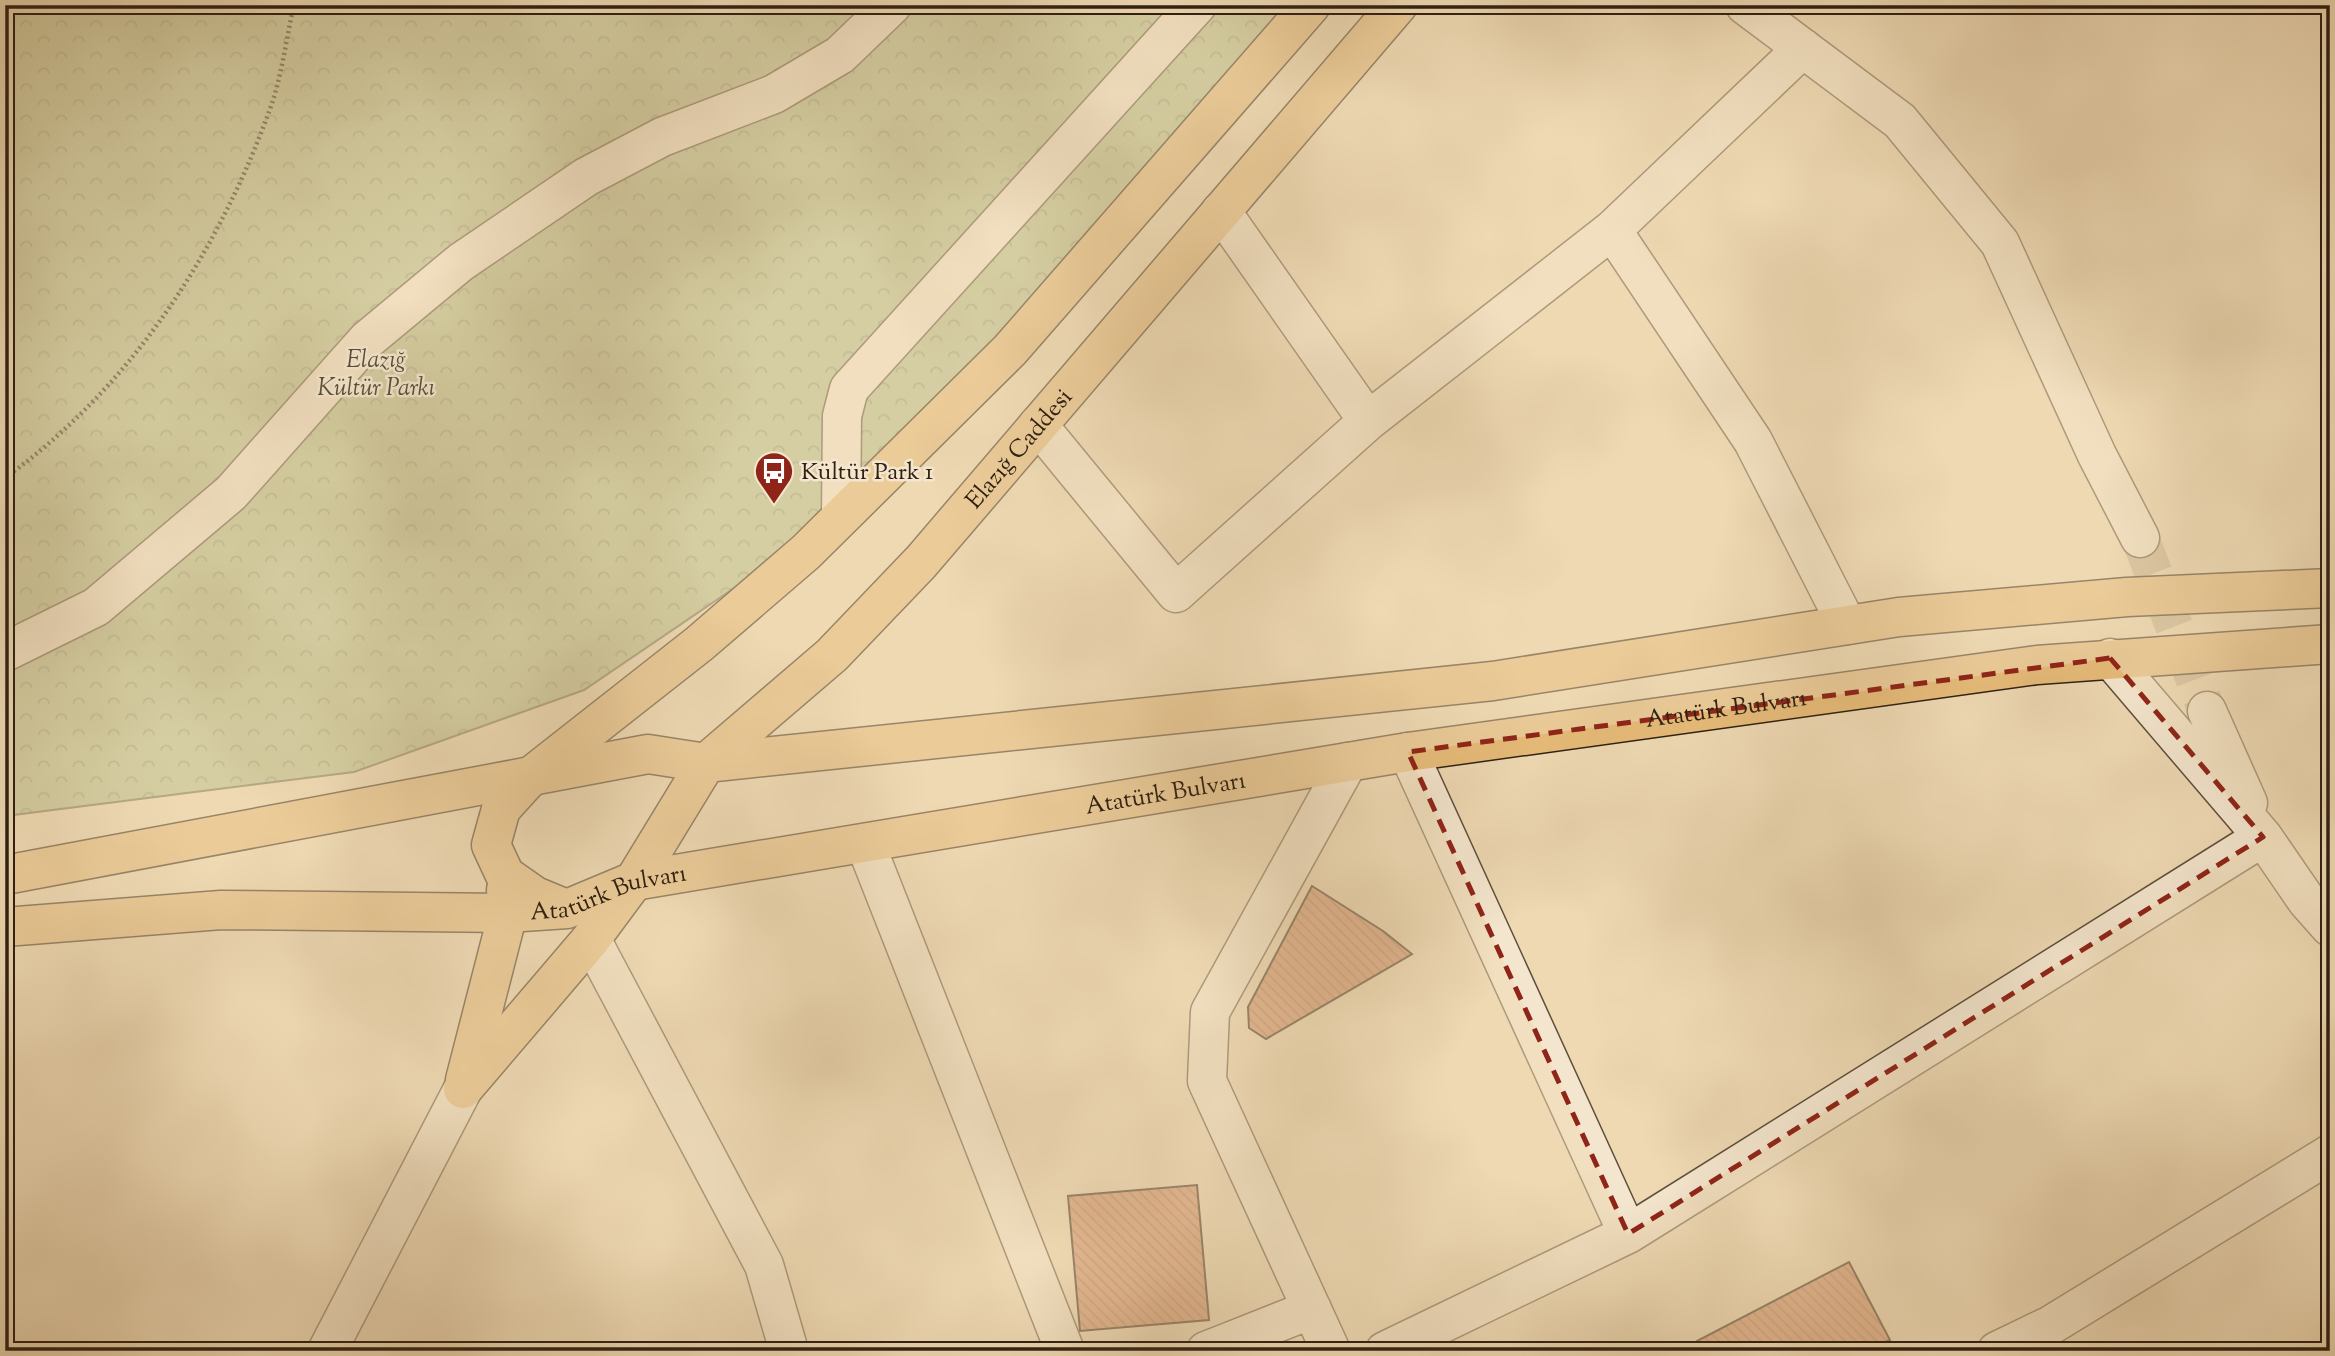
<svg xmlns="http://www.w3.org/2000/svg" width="2335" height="1356" font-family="'Sorts Mill Goudy',serif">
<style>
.park{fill:url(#park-crowns);stroke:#727050;stroke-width:2}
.building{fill:url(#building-back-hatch);stroke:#2f2012;stroke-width:2}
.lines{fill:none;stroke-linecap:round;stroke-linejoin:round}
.minor-tunnel{stroke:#c8b493;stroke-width:38;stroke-dasharray:38 19;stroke-linecap:butt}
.minor-casing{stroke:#5f4e3a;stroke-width:41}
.major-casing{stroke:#2f2012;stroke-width:41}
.path{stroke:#2f2012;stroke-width:4.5;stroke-dasharray:2 3.5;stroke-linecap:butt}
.minor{stroke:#f4e6ce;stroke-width:38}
.major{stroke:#e7bc7a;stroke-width:38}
.marked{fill:none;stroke:#8f2418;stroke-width:5;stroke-dasharray:14 9;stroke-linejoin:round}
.labels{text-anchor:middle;stroke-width:5;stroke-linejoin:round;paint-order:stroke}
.park-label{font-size:24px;font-style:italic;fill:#585037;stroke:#f4e6ce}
.street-label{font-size:24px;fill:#2f2012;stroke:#f4e6ce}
.poi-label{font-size:24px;fill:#2f2012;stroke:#f4e6ce;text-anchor:start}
</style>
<defs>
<pattern id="park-crowns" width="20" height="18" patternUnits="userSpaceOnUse" patternTransform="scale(1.75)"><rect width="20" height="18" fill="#b6c08e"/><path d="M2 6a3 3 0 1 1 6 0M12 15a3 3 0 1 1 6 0" fill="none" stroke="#949c73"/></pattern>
<pattern id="building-back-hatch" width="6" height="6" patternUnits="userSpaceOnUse" patternTransform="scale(1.75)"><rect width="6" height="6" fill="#d68e67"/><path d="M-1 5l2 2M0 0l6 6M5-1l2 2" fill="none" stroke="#ae7453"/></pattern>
</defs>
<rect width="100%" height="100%" fill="#eed9b3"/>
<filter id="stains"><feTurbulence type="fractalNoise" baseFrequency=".00286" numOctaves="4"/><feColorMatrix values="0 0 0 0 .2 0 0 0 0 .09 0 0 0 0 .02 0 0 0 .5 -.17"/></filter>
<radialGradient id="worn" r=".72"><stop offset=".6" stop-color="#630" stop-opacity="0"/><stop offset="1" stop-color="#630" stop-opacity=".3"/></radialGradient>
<path class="park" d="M5,5h1291l-346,385 -182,175 -184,125 -230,82 -349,44z"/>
<path class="building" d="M1312,886l71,45 29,23 -146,85 -17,-11 -1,-21z
M1197,1185l12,135 -129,11 -12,-135z
M1849,1262l41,78 -22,11h-166l-5,-10z"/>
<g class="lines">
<path class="minor-tunnel" d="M2140,538l67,173"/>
<g class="minor-casing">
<path id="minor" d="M1745,5l155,116 100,122 97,212 43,83
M1221,211l147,210 244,-191 191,-182
M1612,230l141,211 94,184
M1038,425l138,168 192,-172
M841,516l1,-100 7,-27 348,-384
M5,652l91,-45 135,-114 136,-153 94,-78 125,-85 76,-40 112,-43 66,-39 52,-50
M2110,658l153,179 44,64 23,26
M2207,711l41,92
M1408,752l220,482
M865,843l200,508
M591,939l173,326 25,86
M327,1351l136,-262
M1206,1351l106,-42
M1331,1351l-124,-270 3,-69 138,-250
M1385,1351l243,-117 635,-397
M1997,1351l54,-26 279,-171"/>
</g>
<g class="major-casing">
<g id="major">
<path d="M5,875l643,-121 58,9 787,-82 406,-64 228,-20 203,-9"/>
<path d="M564,908l-29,-12 -30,-21 -14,-30 10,-36 30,-33 168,-132 107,-92 204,-202 301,-345"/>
<path id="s1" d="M5,927l216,-17 287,3 59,-4 67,-28 774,-129 629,-87 293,-21"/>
<path d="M465,1080l43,-167 -2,-23"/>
<path id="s2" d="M463,1089l128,-150 43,-58 72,-118 126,-108 89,-93 477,-557"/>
</g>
</g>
<path class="path" d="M5,478c126,-91 213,-225 265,-369 12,-33 16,-70 24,-104"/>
<use href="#minor" class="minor"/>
<use href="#major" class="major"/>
</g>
<path d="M0 0H2335V1356H0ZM2110,658l153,179 -635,397 -220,-482z" fill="#eed9b3" fill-opacity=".55" fill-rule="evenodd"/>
<path class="marked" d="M2110,658l153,179 -635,397 -220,-482z"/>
<defs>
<g id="bus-pin" transform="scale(2.0125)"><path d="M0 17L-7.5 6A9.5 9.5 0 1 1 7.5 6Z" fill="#8f2418" stroke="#f4e6ce"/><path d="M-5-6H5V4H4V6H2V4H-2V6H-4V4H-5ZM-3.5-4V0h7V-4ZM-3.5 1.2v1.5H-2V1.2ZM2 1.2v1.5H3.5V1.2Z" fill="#fff"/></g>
</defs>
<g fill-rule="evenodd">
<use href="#bus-pin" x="774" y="471"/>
</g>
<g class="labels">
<g class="park-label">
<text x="376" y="367">Elazığ<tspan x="376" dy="28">Kültür Parkı</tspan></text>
</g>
<g class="street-label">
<text dy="8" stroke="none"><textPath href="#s2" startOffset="852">Elazığ Caddesi</textPath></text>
<text dy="8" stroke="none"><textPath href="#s1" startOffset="1741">Atatürk Bulvarı</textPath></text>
<text dy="8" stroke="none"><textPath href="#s1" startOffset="1174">Atatürk Bulvarı</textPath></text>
<text dy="8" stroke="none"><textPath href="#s1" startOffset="607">Atatürk Bulvarı</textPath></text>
</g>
<g class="poi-label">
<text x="801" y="479">Kültür Park 1</text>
</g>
</g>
<rect width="2335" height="1356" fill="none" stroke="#eed9b3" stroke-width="28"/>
<rect x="7" y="7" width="2321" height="1342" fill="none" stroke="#2f2012" stroke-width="3.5"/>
<rect x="14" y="14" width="2307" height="1328" fill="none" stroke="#2f2012" stroke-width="2"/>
<rect width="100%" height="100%" filter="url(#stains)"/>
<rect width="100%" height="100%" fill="url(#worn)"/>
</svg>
